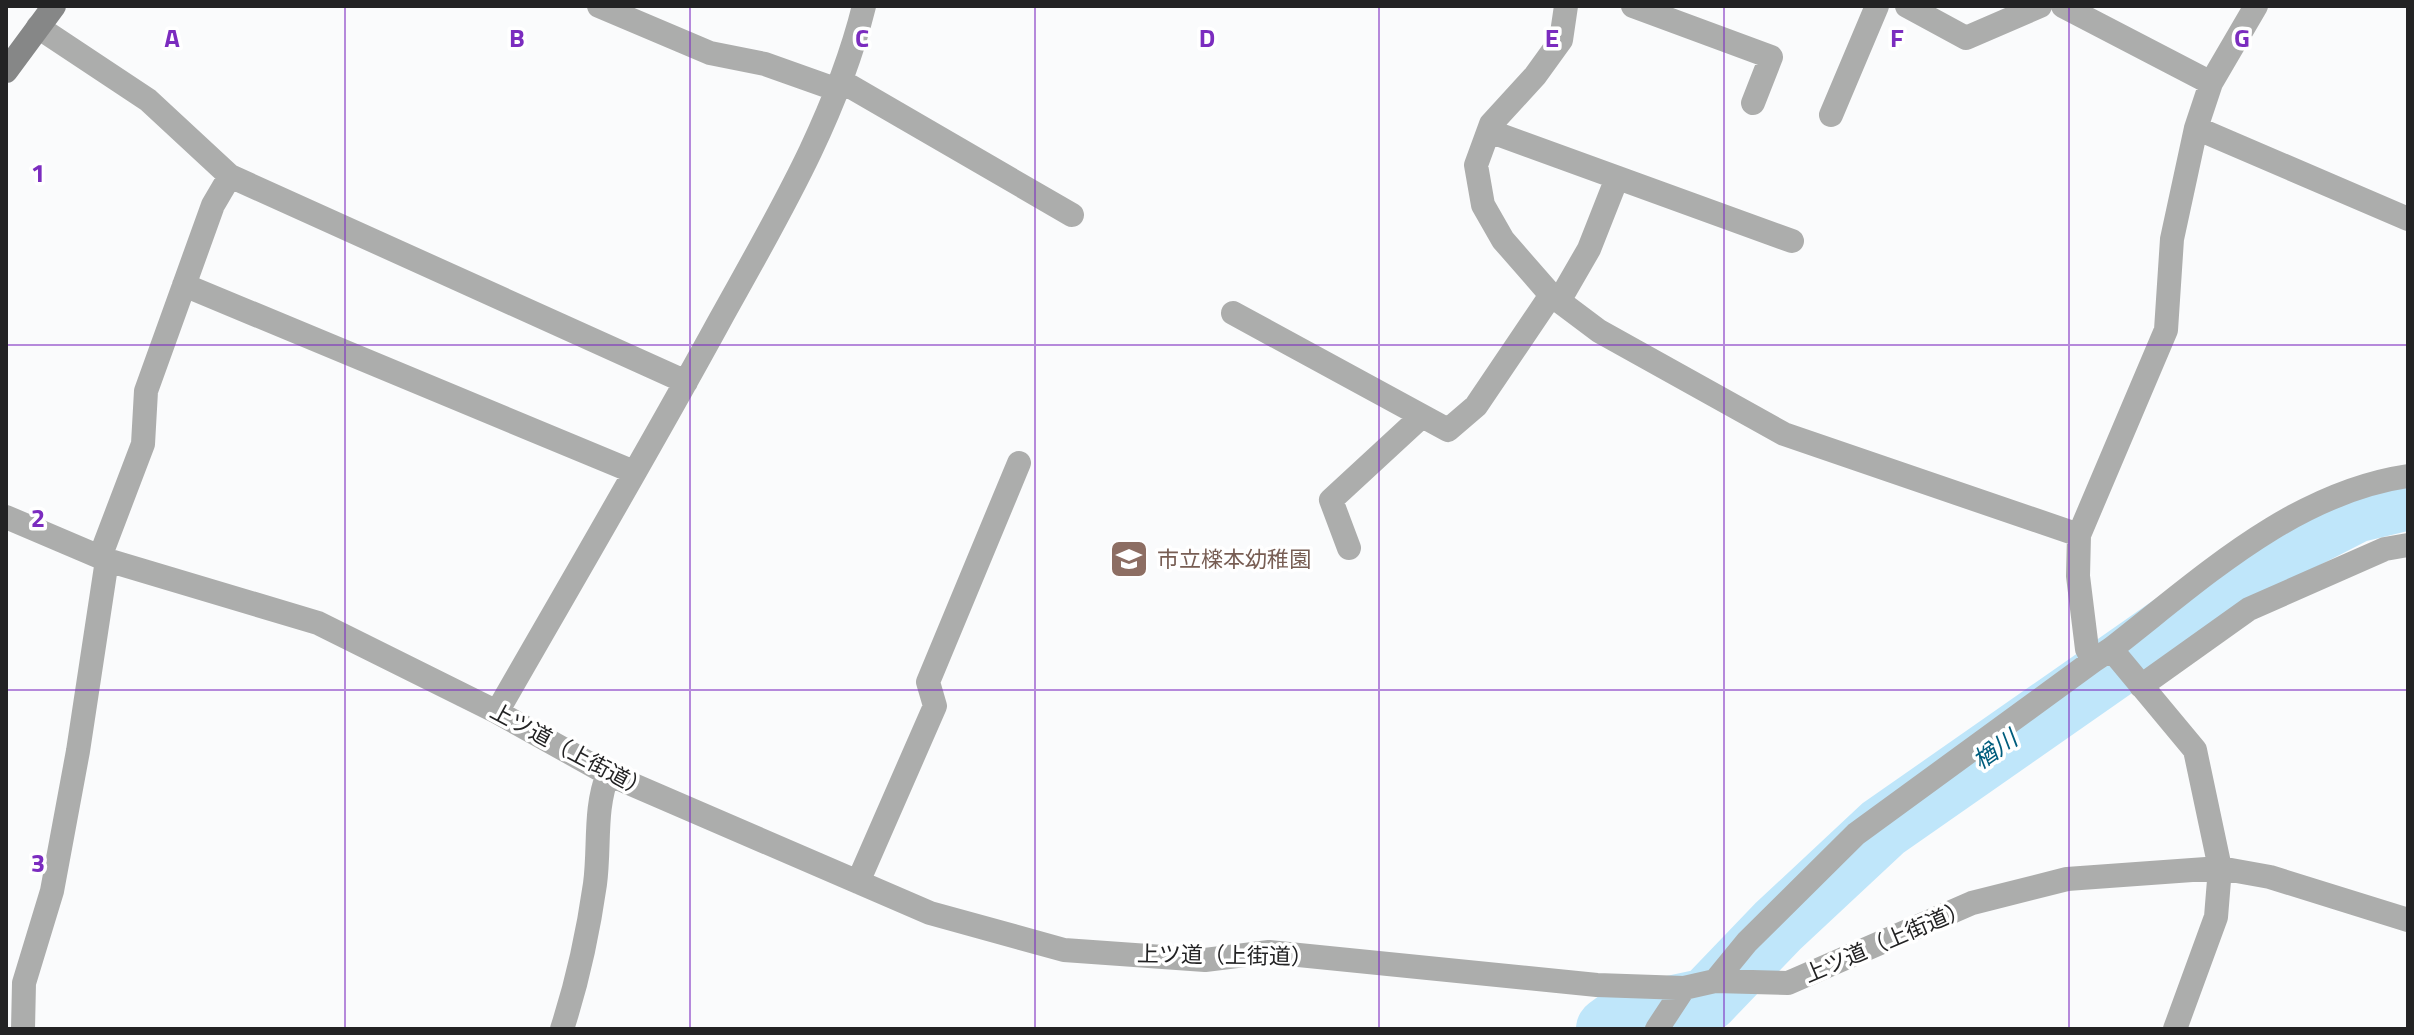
<svg xmlns="http://www.w3.org/2000/svg" width="2414" height="1035" font-family="'Titillium Web','Noto Sans JP',sans-serif">
<style>
.lines{fill:none;stroke-linecap:round;stroke-linejoin:round}
.river{stroke:#bfe6fa;stroke-width:64}
.minor{stroke:#acadac;stroke-width:24}
.secondary{stroke:#868787;stroke-width:24}
.grid{fill:none;stroke:#7b2cbf;stroke-width:2;stroke-opacity:0.55}
.labels{text-anchor:middle;stroke-width:7;stroke-linejoin:round;paint-order:stroke}
.education-label{font-size:22px;fill:#785e54;stroke:#fff;text-anchor:start}
.street-label{font-size:22px;fill:#232324;stroke:#fff}
.water-label{font-size:24px;font-style:italic;fill:#005d7d;stroke:#fff}
.grid-label{font-size:26px;text-anchor:middle;font-weight:bold;fill:#7b2cbf;stroke:#fff;stroke-width:7;stroke-linejoin:round;paint-order:stroke}
</style>
<rect width="100%" height="100%" fill="#fafbfc"/>
<g class="lines">
<path class="river" d="M1608,1029l15,-11 84,-18 71,-74 105,-98 404,-282 68,-35 53,-13"/>
<path class="minor" d="M599,6l111,47 55,11 73,26
M1566,6l-5,34 -26,36 -44,48 -15,41 7,40 20,35 48,55 48,36 185,103 295,101
M1633,6l138,51 -18,46
M1907,6l59,32 74,-32
M2063,6l148,77
M38,27l110,73 82,76 456,206
M841,81l231,134
M1831,115l46,-109
M2196,128l212,91
M1489,131l303,110
M184,285l450,187
M1559,301l30,-52 28,-71
M1233,313l215,117 28,-24 75,-111
M6,517l101,43 211,63 179,89 111,62 322,139 134,37 141,10 64,-8 328,33 87,3 31,-7 73,2 184,-80 95,-24 153,-11 50,9 138,43
M1349,548l-18,-48 91,-84
M100,557l43,-113 3,-53 67,-186 17,-29
M2111,649c89,-69 181,-156 297,-173
M2141,686l108,-77 136,-60 23,-4
M497,712c75,-131 151,-260 223,-392 56,-101 116,-201 144,-314
M858,882l77,-176 -7,-24 91,-219
M1715,981l32,-39 109,-108 237,-173
M23,1029l1,-46 28,-92 26,-140 29,-191
M562,1029c15,-46 26,-96 33,-145 5,-37 -1,-75 13,-110
M1657,1029l27,-41
M2175,1029l41,-112 4,-49 -25,-118 -84,-101 -18,12 -6,-12 -9,-73 1,-41 87,-205 6,-91 24,-111 15,-45 45,-77"/>
<path class="secondary" d="M6,71l48,-65"/>
</g>
<path class="grid" d="M345,6v1023M690,6v1023M1035,6v1023M1379,6v1023M1724,6v1023M2069,6v1023M6,345h2402M6,690h2402"/>
<defs>
<g id="school-square" transform="scale(2)"><rect x="-9" y="-9" width="18" height="18" rx="4" fill="#8d6e63" stroke="#fff"/><path d="M0-5L7-2L0 1L-7-2ZM-4 1L0 2.5L4 1V4Q0 6-4 4Z" fill="#fff"/></g>
</defs>
<g fill-rule="evenodd">
<use href="#school-square" x="1129" y="559"/>
</g>
<g class="labels">
<g class="education-label">
<text x="1157" y="567">市立檪本幼稚園</text>
</g>
<g class="street-label">
<text transform="translate(570 750) rotate(28)" y="8">上ツ道（上街道）</text>
<text transform="translate(1886 941) rotate(-23)" y="8">上ツ道（上街道）</text>
<text transform="translate(1225 955) rotate(1)" y="8">上ツ道（上街道）</text>
</g>
<g class="water-label">
<text transform="translate(1995 750) rotate(-35)" y="8">楢川</text>
</g>
</g>
<g class="grid-label">
<text x="172" y="47">A</text>
<text x="517" y="47">B</text>
<text x="862" y="47">C</text>
<text x="1207" y="47">D</text>
<text x="1552" y="47">E</text>
<text x="1897" y="47">F</text>
<text x="2242" y="47">G</text>
<text x="38" y="182">1</text>
<text x="38" y="527">2</text>
<text x="38" y="872">3</text>
</g>
<rect width="2414" height="1035" fill="none" stroke="#232324" stroke-width="16"/>
</svg>
